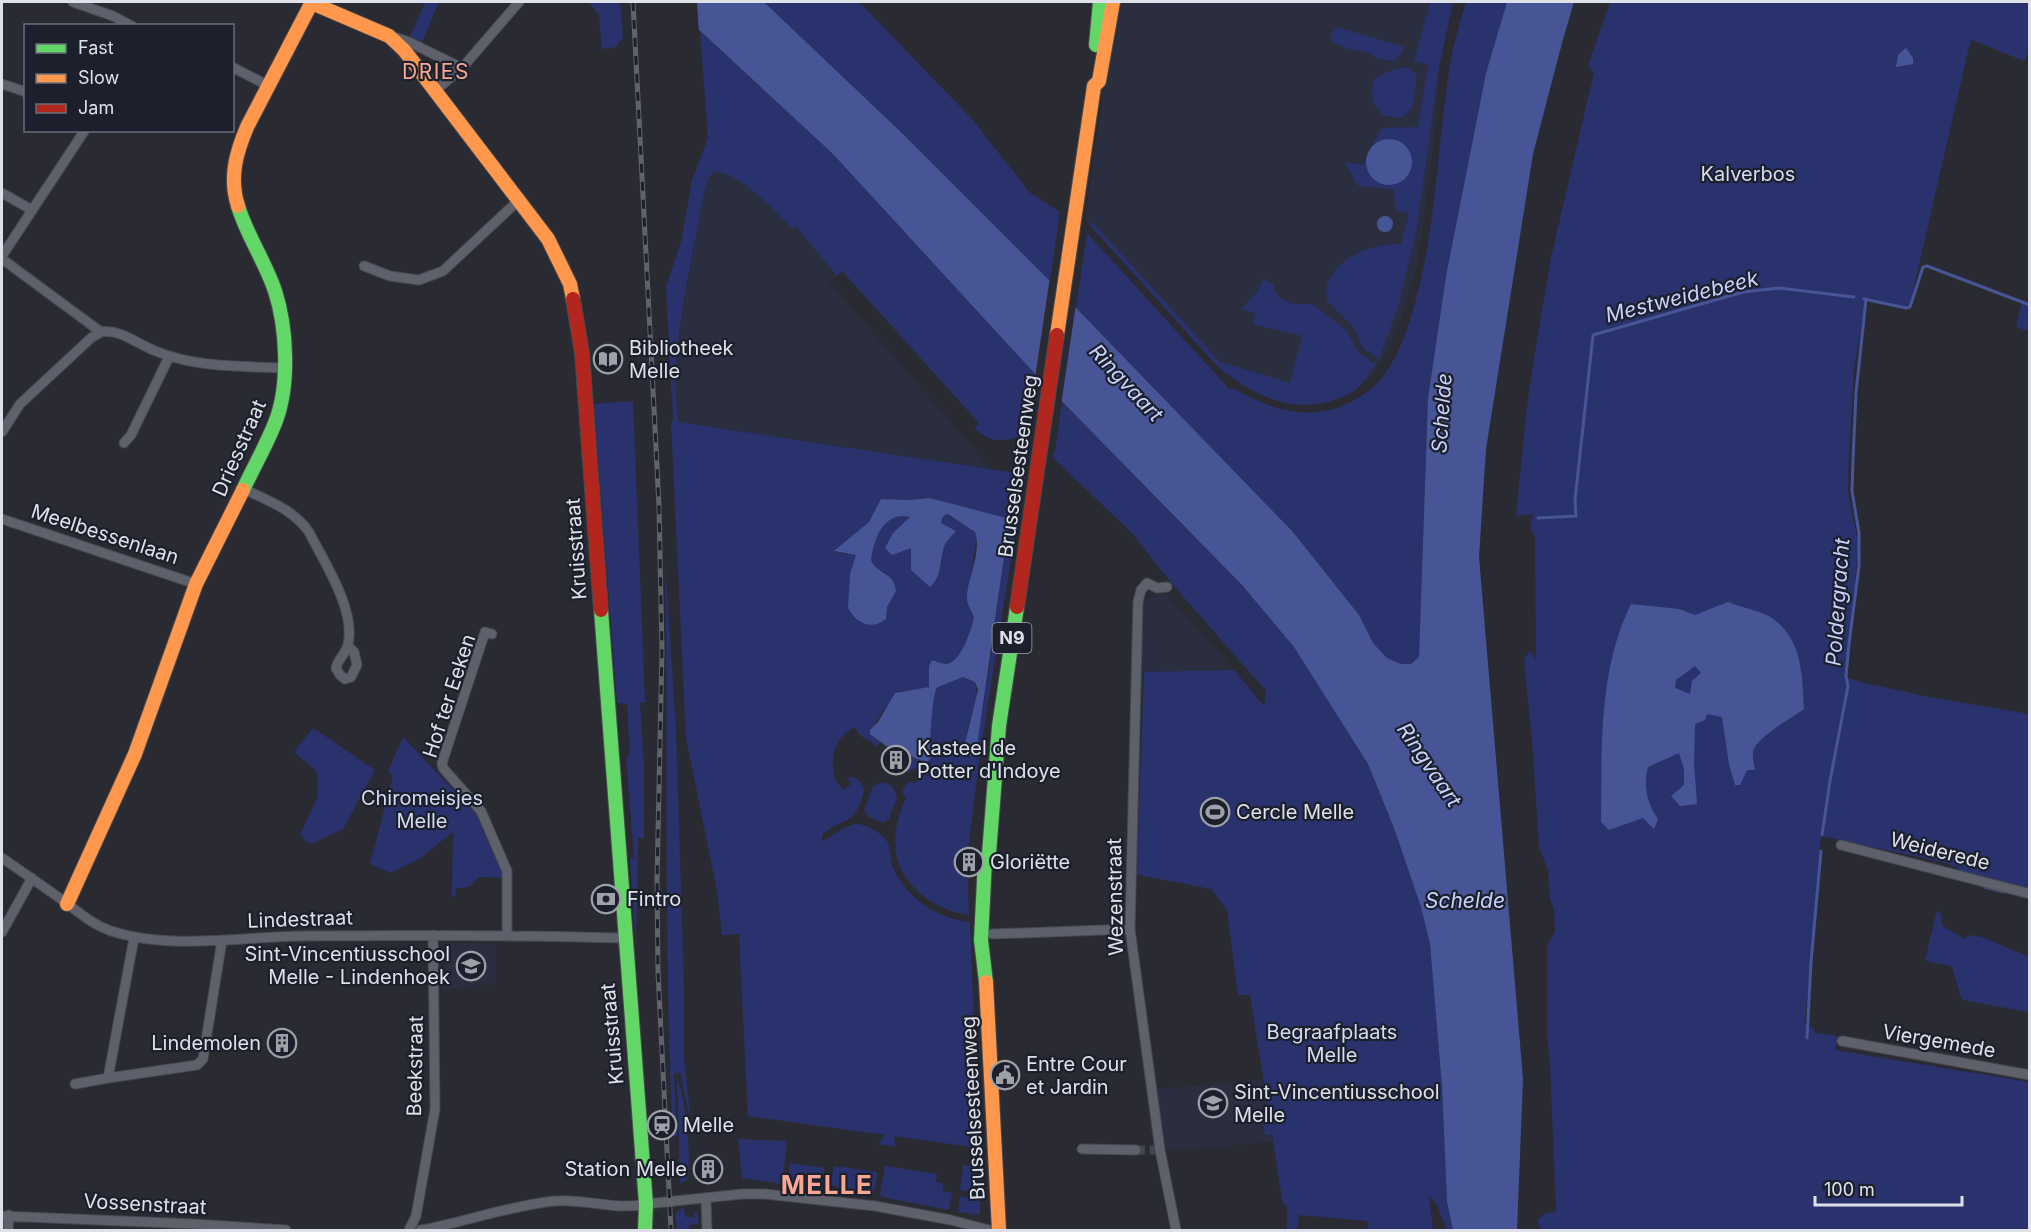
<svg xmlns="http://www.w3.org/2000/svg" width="2031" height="1232" font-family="Inter,sans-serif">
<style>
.built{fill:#2a2e3f}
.green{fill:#29326d}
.water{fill:#475596;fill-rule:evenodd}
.pier{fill:#2a2b32}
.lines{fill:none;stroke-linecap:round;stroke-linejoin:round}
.stream{stroke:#475596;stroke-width:3}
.street-tunnel{stroke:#45464d;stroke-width:9;stroke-dasharray:9 4.5;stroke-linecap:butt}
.street-casing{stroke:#48494e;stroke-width:11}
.fast-casing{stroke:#48494e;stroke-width:16}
.slow-casing{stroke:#48494e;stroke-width:16}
.jam-casing{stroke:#48494e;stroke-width:16}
.street{stroke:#5e616b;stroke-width:9}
.fast{stroke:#63d668;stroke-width:14}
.slow{stroke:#ff974d;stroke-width:14}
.jam{stroke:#b3261e;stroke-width:14}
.rail-casing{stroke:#61636b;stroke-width:5}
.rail{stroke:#1c202c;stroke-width:3;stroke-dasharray:9;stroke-linecap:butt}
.labels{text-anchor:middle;stroke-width:4.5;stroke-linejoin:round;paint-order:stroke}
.shield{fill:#1c202c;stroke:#a4a7b0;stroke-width:1.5}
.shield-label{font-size:18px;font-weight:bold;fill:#dee1e9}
.park-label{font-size:20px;fill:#d5dbf0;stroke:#1c202c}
.poi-label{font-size:20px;fill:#dee1e9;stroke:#1c202c;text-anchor:start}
.street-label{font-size:20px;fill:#dee1e9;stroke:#1c202c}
.neighbourhood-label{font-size:21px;letter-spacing:1.5px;fill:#f8a794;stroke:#1c202c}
.water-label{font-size:21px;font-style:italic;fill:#c8d3fc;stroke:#1c202c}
.district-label{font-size:26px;font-weight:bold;letter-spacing:1.5px;fill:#f8a794;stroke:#1c202c}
</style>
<rect width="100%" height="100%" fill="#2a2b32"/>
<path class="built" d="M1120,2h310l-16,58 25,7 -3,52 -12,102 -8,47 -13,46 -14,35 -20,30 -12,10 -14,8 -21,7 -28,1 -33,-9 -22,-13 -21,-16 -132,-146 1,-15 20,-136z
M715,171l16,4 19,12 42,42 4,-4 41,51 -8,6 162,187 -313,-47 -3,-24 5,-70 23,-132 6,-19z
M1157,593h8l69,77 -90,2 -5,-2 4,-68z
M448,944h48v41h-23l-6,4h-25l4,-20 -1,-6 -3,-3 1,-8z
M1263,1080l10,62 -107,9 -9,-62z"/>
<path class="green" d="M425,2h14l-17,40 -12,-5z
M589,2h31l3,35 -7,10 -14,2 -3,-34z
M764,2h94l5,4 109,113 58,74 30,19 -10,69 -145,-145z
M1430,2h23l-14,65 -22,160 -18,77 -20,55 -16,-11 -9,-20 -27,-27c0,-6 -2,-14 1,-19 13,-28 44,-38 73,-38l8,-30 -13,-4 -3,-21 -35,-3 -12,-21 1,-3 16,3 18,-37 37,-1 10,-62 -14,-4z
M1466,2h41l-21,71 -40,203 -18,122 -9,259 -8,7h-11l-13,-6 -14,-15 -14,-28 -66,-83 -217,-224 11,-75 143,157 3,-2c32,19 67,32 104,20 18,-7 37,-18 48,-34 15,-21 23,-46 30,-71 21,-76 22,-153 34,-231 3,-24 10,-47 17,-70z
M1610,2h419v48l-5,11 -52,-21 -3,7 -60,261 -43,-9 -12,70 -5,85 -1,37 10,52 -5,77 -8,57 15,5 69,15 100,17v175l-69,-18 -4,-4 -14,-5 -121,-26 -16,188 9,5 1,4 23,3 -3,14 194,32v148h-488l-4,-10 7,-6 12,-3 -6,-150 -3,-23v-92l8,-15 -1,-21 -4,-11 -2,-29 -9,-23 -6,-94 -9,-94 6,-8 6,8 -1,-122 -5,-9 3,-14 -17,2 11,-110 10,-67 14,-81 43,-186 -6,-6z
M1337,27l67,20 -2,7 -9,7 -13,-2 -14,-7 -18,-3 -17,-8v-7z
M700,31l133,123 202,220 -9,60c-19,8 -36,10 -51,-6l4,-5 -137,-152 -5,5 -41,-50 -3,3c-24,-22 -45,-51 -78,-58l-6,6 -6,19c-12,74 -34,151 -25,226l339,51v5l6,3 -44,280 -12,98 -2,2 2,5 2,49c-31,-4 -65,-26 -72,-58 -5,-21 1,-41 9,-60l-3,-2v-7l6,-6 5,1 7,-4 -6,-11 -8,5 6,-16 13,6c6,-15 4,-68 11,-75 3,-3 20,-8 26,-11l12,5 2,13 -10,37 9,22 17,-113 15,-122 -78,-21 -20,2 -28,-1c-6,6 -7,17 -14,24 -10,11 -22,20 -33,29l21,3 28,67 4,-18v-29l-12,-7 -5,-8c3,-21 12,-50 39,-42l-17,15 19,16 -1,21 31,-7c-4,-13 6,-22 14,-32l-15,-8 1,-5 4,-4 29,18 2,4 -10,65 7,17c-3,12 -13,45 -28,46 -4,0 -10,-3 -14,-4l-3,7 1,18 -3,3 -30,4c-7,10 -25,33 -27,42l11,8 -4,4 -16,-10 -7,-9c-13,9 -19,15 -21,32 0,6 -2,8 2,14l-2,3 10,14 8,-6 -4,-7c11,0 15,4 17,14 -10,38 -20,24 -42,44v6c10,-4 22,-15 33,-17 10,-1 27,9 32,17 4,8 3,19 6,27 13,30 45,51 77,54l9,226 -85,-12 2,11 -18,-3 7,-9 -137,-19 -9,-182 -17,1 -5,-44 -31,-154 -15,-316h2l-7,-134 15,-45 11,-62 16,-42z
M1406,67l11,8 -5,33 -11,10 -17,-2c-13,-14 -14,-20 -9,-38l17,-8z
M1086,221l10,5 124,136 70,21 12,-47 -49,-12 2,-11 -12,-4c7,-13 16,-14 20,-30l10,5 5,13 15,7h19l34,26 11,21 19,14c-6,7 -13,19 -21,25 -7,6 -16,8 -25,11 -42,13 -81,-9 -112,-34z
M2022,301l7,4v26l-13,-4z
M633,401l12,302h-5l4,65v70h-6l-2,110 -6,-90h4l-8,-102 4,-1 -3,-51 -10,-1 -23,-299z
M1062,402l180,183 52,62 74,117 26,64 27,79 9,37 12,143 5,115 6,28h-6l-10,-25 -8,-9 4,34h-65l-1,-9 -68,-6 -2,15h-10v-24l-4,-2 -11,-69h-7l-2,-14 7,-1 -20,-125h-12l-11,-85 -16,-21 -77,-15 3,-7 7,-195 90,-2 30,36 2,-15 -93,-106 -42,-53 -79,-75 3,-6z
M665,560l11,172 8,257v69l7,65 -11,-51 -6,2 3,62h-4c-10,-192 -4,-384 -8,-576z
M313,728l62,42 -32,59 -32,15 -11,-9 18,-39 -1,-24 -23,-20z
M403,737l73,77 26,59v5l-23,-1 -10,10 -13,1 -1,9h-3l1,-65 -33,26 -29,15 -21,-9 23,-87 -5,-6z
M878,783h7l7,3 5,10 -8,23 -6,4 -14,-6 -5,-6 8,-23z
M1937,910l4,4 1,12 23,13 5,-4 12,2 47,20v55l-67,-12 -10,-33c-9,-4 -18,-3 -27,-7z
M677,1076c7,20 16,82 10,103l-7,5z
M738,1139l49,2 -5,43 -40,-6z
M790,1163l34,5v14l-21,5 -15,-2z
M963,1165l13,2v19h4v7l-20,-3z
M834,1166l43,6 -3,22c-13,7 -31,-4 -43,-10z
M885,1166l52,8 -1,8 8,2 -2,7 10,2 -3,17 -67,-13 -2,-3z
M960,1196l20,4v15l-22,-3z
M684,1207l1,10h9l-1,-4 5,-1v12l-9,1v5h-12l-2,-17z"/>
<path class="water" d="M669,2h95l141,134 145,145 243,251 66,83 14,28 14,15 14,6h10l8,-7 9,-259 18,-122 40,-203 21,-71h67l-12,41 -29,111 -47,295 -7,108 44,522 -6,151h-64l-6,-28 -5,-115 -12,-143 -9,-37 -27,-79 -26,-64 -74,-117 -52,-62 -207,-211 -202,-220z
M1906,48l7,10v6l-17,3 2,-12z
M1366 162a23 23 0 1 1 46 0a23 23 0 1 1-46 0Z
M1377 224a8 8 0 1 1 16 0a8 8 0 1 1-16 0Z
M930,498l76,20 3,3 -33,233 -1,2h-7l-4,-9 14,-57 -3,-8 -12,-5c-6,3 -22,8 -26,11 -5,5 -8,61 -6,69l-4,6 -41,-17 -16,-12v-4l8,-8 17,-29 34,-6v-21l3,-6c4,1 10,4 14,4 15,-1 25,-34 28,-46 -2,-7 -8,-14 -7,-22 1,-20 15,-43 8,-64l-26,-17 -3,-1 -4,4 -1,5 15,8c-4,5 -10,10 -12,16 -5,14 -1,28 -14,40l-19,-17v-22l-19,7 -7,-7 8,-15 17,-16c-27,-6 -36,22 -39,43 6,15 23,11 25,31l-9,16 -1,12c-15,12 -30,4 -38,-11l2,-34 6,-19 -22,-4 35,-29 12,-23 29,1z
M1728,602c12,5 34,9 44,16 31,22 30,57 32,91 -12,9 -47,28 -51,42 -1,7 1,13 2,19h-8l-7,15h-5l-6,-21 -7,-47 -15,-3 -2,6 -10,4 -1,39 3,41 -17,2 -9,-10 13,-11v-16l-5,-16 -31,14c-5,19 -1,36 10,52l-4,10 -11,-11 -34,12 -8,-8c1,-73 -3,-151 30,-218l48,5 16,6zM1695,666l6,7 -9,8 -2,13 -15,-6 1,-8z"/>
<path class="pier" d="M666,2h31l2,32 -33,-30z
M1050,277l26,27 -15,101 -26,-27z"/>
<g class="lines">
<path class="stream" d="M1864,299l42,9 4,-1 13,-40 4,-1 103,39
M1538,518l38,-2 -1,-16 18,-165 150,-43 36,-4 75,9
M1822,835l8,-54 18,-95 -2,-10 3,-32 10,-78v-33l-7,-42 1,-32 3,-66 10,-94
M1985,887l19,5
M1807,1038l4,-76 10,-111"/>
<path class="street-tunnel" d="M1136,1150h20"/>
<g class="street-casing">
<path id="street" d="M73,2l40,14 19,10
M394,37l15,5 53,26 -26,22
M232,67l37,19
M462,68l57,-66
M2,84l24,8
M2,193l30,17
M2,256l83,-126
M2,259l99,73c19,-3 35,11 52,18 41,18 88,16 132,18
M364,266l26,10 29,4 24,-9 77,-72
M2,432l18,-28 71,-66 10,-6
M124,443l7,-8 38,-78
M244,489c24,12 49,20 65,43 15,30 47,78 39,112 -1,8 -10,15 -12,24l4,7 5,4 6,-2 6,-12 -3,-13 -6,-6
M2,519l194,65
M1167,587l-10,1 -10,-5 -6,7 -3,12 -8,327 30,221 16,80
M492,634l-7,-2 -43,131 1,5 38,43 26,60v63
M1841,845l189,49
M2,858c21,14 42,29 63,44 15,11 28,23 46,29 58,19 129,6 190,5 107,-1 215,-1 323,2
M2,932l30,-54
M992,934l138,-5
M134,938l-26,140 89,-13 6,-6 19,-119
M1842,1041l188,34
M75,1084l33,-6
M1082,1149l54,1
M706,1199l1,31
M2,1216l192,8 92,6
M8,1230l1,-15
M409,1230l7,-14 19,-107 -2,-174
M421,1230c44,-8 88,-24 133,-29 31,-3 61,10 92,3l96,-10h23l110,12 76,14 38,10"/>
</g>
<g class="fast-casing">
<path id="fast" d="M1096,45l4,-43
M238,206c9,30 27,55 37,85 12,37 15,95 0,132 -9,23 -22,45 -32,67
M601,610l45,594 -1,26
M986,982l-5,-42 4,-80 4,-6 10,-128 18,-119"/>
</g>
<g class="slow-casing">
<path id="slow" d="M312,3l77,33 15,14 144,189 22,45 3,15
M238,206c-9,-28 -2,-53 9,-79l65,-125
M1057,335l37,-249 5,-5 14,-79
M67,904l68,-150 61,-170 47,-94
M986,982l13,248"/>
</g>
<g class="jam-casing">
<path id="jam" d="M573,299l9,54 19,257
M1017,607l40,-272"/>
</g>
<use href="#street" class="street"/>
<use href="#fast" class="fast"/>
<use href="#slow" class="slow"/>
<use href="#jam" class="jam"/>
<g class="rail-casing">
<path id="rail" d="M633,2l26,504 3,144 -5,230 1,92 13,258"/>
</g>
<use href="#rail" class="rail"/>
</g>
<defs>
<g id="library-ring" transform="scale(1.5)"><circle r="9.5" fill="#1c202c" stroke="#9fa1a9" stroke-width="1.5"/><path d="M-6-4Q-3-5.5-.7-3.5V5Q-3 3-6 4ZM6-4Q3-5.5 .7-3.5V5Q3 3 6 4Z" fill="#9fa1a9"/></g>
<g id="building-ring" transform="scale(1.5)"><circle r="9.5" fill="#1c202c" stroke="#9fa1a9" stroke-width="1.5"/><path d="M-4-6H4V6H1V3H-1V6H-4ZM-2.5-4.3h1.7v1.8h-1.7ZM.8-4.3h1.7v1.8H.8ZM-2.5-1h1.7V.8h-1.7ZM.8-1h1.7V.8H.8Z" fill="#9fa1a9"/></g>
<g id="stadium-ring" transform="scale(1.5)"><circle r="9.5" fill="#1c202c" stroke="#9fa1a9" stroke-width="1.5"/><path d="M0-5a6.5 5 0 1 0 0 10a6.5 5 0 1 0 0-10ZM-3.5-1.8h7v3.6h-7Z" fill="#9fa1a9"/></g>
<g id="bank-ring" transform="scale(1.5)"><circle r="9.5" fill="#1c202c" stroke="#9fa1a9" stroke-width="1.5"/><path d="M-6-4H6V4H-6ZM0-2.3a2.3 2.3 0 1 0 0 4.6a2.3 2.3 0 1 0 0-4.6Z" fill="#9fa1a9"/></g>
<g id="school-ring" transform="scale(1.5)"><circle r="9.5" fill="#1c202c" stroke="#9fa1a9" stroke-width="1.5"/><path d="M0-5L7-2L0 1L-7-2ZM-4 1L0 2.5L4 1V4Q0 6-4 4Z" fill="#9fa1a9"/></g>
<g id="civic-ring" transform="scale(1.5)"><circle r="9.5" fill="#1c202c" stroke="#9fa1a9" stroke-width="1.5"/><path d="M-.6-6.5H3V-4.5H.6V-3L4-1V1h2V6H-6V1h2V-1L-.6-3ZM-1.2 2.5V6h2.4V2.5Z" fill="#9fa1a9"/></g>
<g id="station-ring" transform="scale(1.5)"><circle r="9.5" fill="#1c202c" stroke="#9fa1a9" stroke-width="1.5"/><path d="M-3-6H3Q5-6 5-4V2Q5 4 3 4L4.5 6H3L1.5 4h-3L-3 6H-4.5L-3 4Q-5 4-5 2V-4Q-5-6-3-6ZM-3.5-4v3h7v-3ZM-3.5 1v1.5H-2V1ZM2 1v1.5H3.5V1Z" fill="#9fa1a9"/></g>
</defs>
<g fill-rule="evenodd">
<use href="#library-ring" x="608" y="359"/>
<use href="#building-ring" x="896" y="760"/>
<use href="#stadium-ring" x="1215" y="812"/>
<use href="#building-ring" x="969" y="862"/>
<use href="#bank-ring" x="606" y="899"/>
<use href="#school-ring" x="471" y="966"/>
<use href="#building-ring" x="282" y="1043"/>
<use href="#civic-ring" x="1005" y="1075"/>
<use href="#school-ring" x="1213" y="1103"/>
<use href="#station-ring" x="662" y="1125"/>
<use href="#building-ring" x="708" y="1169"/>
</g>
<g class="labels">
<rect class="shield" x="992.5" y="623" width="39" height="30" rx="4.5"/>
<g class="shield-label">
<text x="1012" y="644">N9</text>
</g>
<g class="park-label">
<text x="1748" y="181">Kalverbos</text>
<text x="422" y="805">Chiromeisjes<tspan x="422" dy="23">Melle</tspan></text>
<text x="1332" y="1039">Begraafplaats<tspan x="1332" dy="23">Melle</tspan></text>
</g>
<g class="poi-label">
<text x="629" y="355">Bibliotheek<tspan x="629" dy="23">Melle</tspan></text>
<text x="917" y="755">Kasteel de<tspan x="917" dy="23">Potter d'Indoye</tspan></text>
<text x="1236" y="819">Cercle Melle</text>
<text x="990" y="869">Gloriëtte</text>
<text x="627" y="906">Fintro</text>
<text x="450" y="961" text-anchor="end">Sint-Vincentiusschool<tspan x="450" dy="23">Melle - Lindenhoek</tspan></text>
<text x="261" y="1050" text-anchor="end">Lindemolen</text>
<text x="1026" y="1071">Entre Cour<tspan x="1026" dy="23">et Jardin</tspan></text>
<text x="1234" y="1099">Sint-Vincentiusschool<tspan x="1234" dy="23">Melle</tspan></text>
<text x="683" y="1132">Melle</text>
<text x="687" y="1176" text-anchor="end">Station Melle</text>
</g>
<g class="street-label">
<text transform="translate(239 448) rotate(-66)" y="7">Driesstraat</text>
<text transform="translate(1018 466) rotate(-82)" y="7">Brusselsesteenweg</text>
<text transform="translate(105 534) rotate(18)" y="7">Meelbessenlaan</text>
<text transform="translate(576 549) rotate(-94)" y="7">Kruisstraat</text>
<text transform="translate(449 696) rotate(-72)" y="7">Hof ter Eeken</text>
<text transform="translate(1940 851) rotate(14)" y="7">Weiderede</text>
<text transform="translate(1115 897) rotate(-91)" y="7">Wezenstraat</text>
<text transform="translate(300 919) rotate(-2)" y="7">Lindestraat</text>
<text transform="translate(612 1034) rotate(-95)" y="7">Kruisstraat</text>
<text transform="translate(1939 1041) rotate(10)" y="7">Viergemede</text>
<text transform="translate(415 1066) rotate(-89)" y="7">Beekstraat</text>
<text transform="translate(973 1108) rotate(-93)" y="7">Brusselsesteenweg</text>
<text transform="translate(145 1204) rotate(3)" y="7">Vossenstraat</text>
</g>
<g class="neighbourhood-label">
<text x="436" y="79">DRIES</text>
</g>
<g class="water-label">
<text transform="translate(1682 297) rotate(-14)" y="7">Mestweidebeek</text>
<text transform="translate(1126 383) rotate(47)" y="7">Ringvaart</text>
<text transform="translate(1442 413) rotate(-86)" y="7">Schelde</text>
<text transform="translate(1838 602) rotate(-86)" y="7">Poldergracht</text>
<text transform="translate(1429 765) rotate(56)" y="7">Ringvaart</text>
<text x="1465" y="908">Schelde</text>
</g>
<g class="district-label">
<text x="827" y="1194">MELLE</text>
</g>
</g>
<rect width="2031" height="1232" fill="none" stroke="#dee1e9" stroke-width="6"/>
<rect x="24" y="24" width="210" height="108" fill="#1c202c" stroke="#6a6d78" stroke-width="1.5"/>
<rect x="36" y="44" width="30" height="9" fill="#63d668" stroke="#6a6d78" stroke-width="1.5"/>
<text x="78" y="54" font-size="18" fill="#dee1e9">Fast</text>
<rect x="36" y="74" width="30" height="9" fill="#ff974d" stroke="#6a6d78" stroke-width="1.5"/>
<text x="78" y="84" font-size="18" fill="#dee1e9">Slow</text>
<rect x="36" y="104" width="30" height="9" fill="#b3261e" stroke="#6a6d78" stroke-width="1.5"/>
<text x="78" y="114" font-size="18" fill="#dee1e9">Jam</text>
<path d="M1815 1196v9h147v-9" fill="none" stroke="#dee1e9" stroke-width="3"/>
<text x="1824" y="1196" font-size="18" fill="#dee1e9" stroke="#1c202c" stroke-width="4.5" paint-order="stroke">100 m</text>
</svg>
